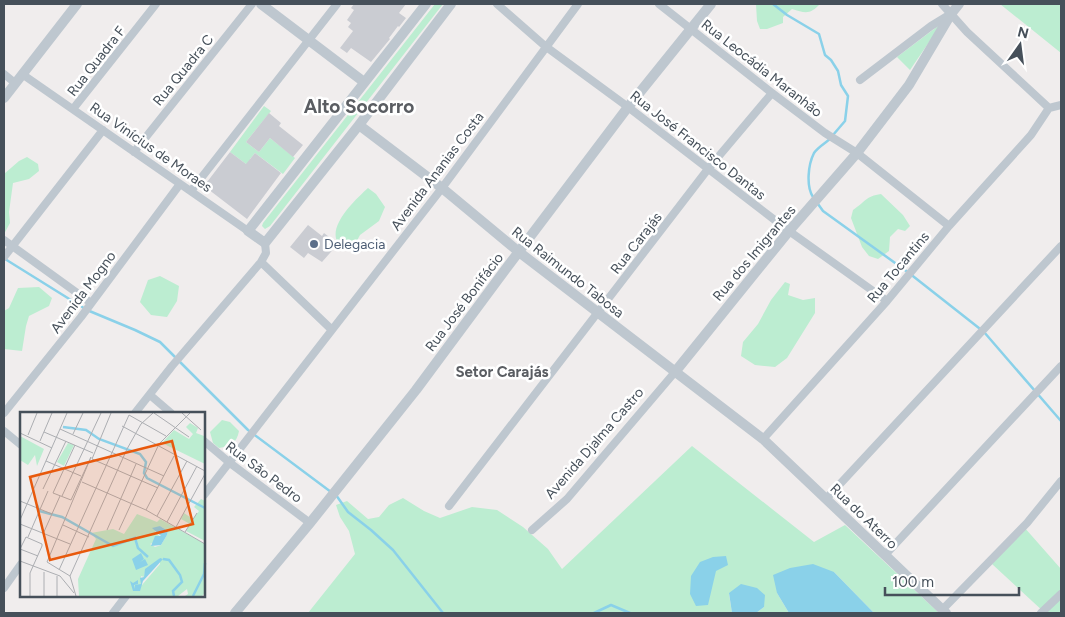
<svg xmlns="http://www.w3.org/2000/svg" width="1065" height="617" font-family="Figtree,sans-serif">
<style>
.green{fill:#bcedd1}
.water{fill:#8ad1e9}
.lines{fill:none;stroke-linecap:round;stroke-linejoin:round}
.stream{stroke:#8ad1e9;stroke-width:2.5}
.building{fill:#caccd2}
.minor{stroke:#bec7cf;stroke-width:8}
.tertiary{stroke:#bec7cf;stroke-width:10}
.service-dot{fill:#5c6f8a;stroke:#fff;stroke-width:2}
.labels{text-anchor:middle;stroke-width:5;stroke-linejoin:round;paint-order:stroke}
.street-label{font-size:14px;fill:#46505a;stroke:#fff}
.service-label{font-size:14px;fill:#4e5e75;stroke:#fff;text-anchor:start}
.neighbourhood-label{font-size:15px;font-weight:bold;fill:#5a5d62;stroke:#fff}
.district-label{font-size:19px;font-weight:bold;fill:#5a5d62;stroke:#fff}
.inset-river{fill:none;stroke:#8ad1e9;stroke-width:2.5}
.inset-road{fill:none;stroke:#acaeb2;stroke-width:1}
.view{fill:#e8590c;fill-opacity:0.15;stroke:#e8590c;stroke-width:2.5}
.inset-edge{fill:none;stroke:#46505a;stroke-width:2.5}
</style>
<rect width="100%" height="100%" fill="#f0eded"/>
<path class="green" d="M435,4h8l-173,222 -5,3 -3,-3 1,-3z
M756,4h64c-10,11 -15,9 -28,5l-9,8v6l-16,6h-7l-3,-8z
M1000,4h61v49z
M942,23l-32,47 -13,-13z
M264,106l7,5 -25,31 13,10 11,-14 25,20 -12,16 -28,-21 -5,6v8l-20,-15z
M27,157l11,7 1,7 -10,8 -16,4 -4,29 1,11 -6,11v-60l15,-13z
M368,188l8,6 9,13 -6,14 -19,14 -7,13 -8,2c-3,-2 -7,-6 -8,-9 -8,-17 20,-43 31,-53z
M881,194l22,21 7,11 -5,5 -7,-2 -8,8 -1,14 -11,8 -9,-3 -7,-9 -11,-29 2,-8c12,-8 13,-14 28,-16z
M160,276l19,10 -2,15 -10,16 -16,-2 -11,-13 8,-22z
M785,282l5,2 -2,11 15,5 12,-2v15l-28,45 -12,9 -20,-2 -14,-9 2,-14 15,-18 13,-24z
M39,287l13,11 -3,8 -20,10 -3,10 -4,25 -18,-2v-38l5,-3 9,-20z
M222,420l8,2 9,9c-2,12 -9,15 -20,17l-6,-5 -3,-11z
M692,446l122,96 31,-17 94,88h-65l-40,-41 -57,21 12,20h-33l8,-6 -35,-13 3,19h-424l47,-59 -6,-23 -9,-14 -4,-12 11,-4 21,18 11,-2 10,-12 14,-7 21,13 16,7 32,-11 25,3 26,17 25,22 14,20z
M1024,527l37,42v44h-16l-53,-49z"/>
<path class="water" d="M726,556l2,9 -12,6 -8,34 -12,1 -6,-12 1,-18 9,-14 13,-5z
M813,564l21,8 40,41h-85l-12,-20 -4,-18 17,-7z
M741,584l16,4 8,7 -1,12 -8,6h-24l-3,-20z"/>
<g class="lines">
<path class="stream" d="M773,4l14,11 32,19 6,21 6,5 7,11 3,14 7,11 -3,25 -12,14
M813,197c-7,-11 -5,-32 1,-44 3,-5 11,-10 16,-14
M818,204l5,7 86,62 75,59 77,89
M5,259l82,51 48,20 25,12 88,88 83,62
M336,495l12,17 23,18 22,20 50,63
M594,613l17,-8 19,8"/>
</g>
<path class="building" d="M354,4h52l-7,9 7,5 -7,9 -1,-1 -9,12 1,1 -19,23 -20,-14 -4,5 -7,-5 13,-17 -5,-4 3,-4 -4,-3 7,-10 -3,-2z
M269,113l12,10 -2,3 24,19 -10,12 -23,-19 -11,14 -13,-10z
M230,152l16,12 9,-11 26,20 -34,46 -43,-33z
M308,225l14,11 2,-3 14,11 -16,18 -14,-9 -4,5 -14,-11z"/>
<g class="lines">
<path class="minor" d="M497,4l48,42 83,61 161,124 98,70
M659,4l113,89 53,40 32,20 92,73
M942,4l25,28 82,76
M4,74l11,9
M22,74l226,157
M860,80l71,-54 18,-11
M1049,108l12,-3
M73,109l83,-105
M134,152l118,-148
M191,191l146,-187
M4,240l87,63
M4,257l99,-127
M261,262l70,67
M150,395l21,18
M4,413l77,-96 99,-133
M135,413l37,-47 89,-104 5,-9 -1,-10
M4,431l17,14
M763,439l124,-138 62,-75 82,-91 18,-27
M204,441l26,22 80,60
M204,495l238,-307 136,-184
M826,499l235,-253
M449,506l259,-337 64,-76
M532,530l35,-31 108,-127
M885,555l176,-189
M4,588l17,-24
M942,610l85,-87 34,-42
M113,613l13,-17
M1041,613l20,-19"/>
<path class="tertiary" d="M261,4l103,78
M426,4l-178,227 17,12 94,-118 92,-121
M4,98l73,-94
M359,125l83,63 77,64 244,187 183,174
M675,372l114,-141 68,-78 52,-68 42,-71 8,-10
M235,613l75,-90 106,-133 89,-120 123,-163 83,-103"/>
</g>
<circle class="service-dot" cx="314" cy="244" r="5"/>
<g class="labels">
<g class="street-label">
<text transform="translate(96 61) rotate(-52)" y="5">Rua Quadra F</text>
<text transform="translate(762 68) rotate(38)" y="5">Rua Leocádia Maranhão</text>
<text transform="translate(183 70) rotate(-51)" y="5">Rua Quadra C</text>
<text transform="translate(698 145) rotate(38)" y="5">Rua José Francisco Dantas</text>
<text transform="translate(151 147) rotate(35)" y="5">Rua Vinícius de Moraes</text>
<text transform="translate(437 171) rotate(-53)" y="5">Avenida Ananias Costa</text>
<text transform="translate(636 243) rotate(-52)" y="5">Rua Carajás</text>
<text transform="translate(754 253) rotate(-50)" y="5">Rua dos Imigrantes</text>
<text transform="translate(898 267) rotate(-50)" y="5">Rua Tocantins</text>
<text transform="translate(568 272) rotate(38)" y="5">Rua Raimundo Tabosa</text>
<text transform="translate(83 292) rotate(-53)" y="5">Avenida Mogno</text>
<text transform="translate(464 302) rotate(-53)" y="5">Rua José Bonifácio</text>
<text transform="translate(594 443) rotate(-49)" y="5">Avenida Djalma Castro</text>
<text transform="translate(264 472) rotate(37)" y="5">Rua São Pedro</text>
<text transform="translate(864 516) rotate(44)" y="5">Rua do Aterro</text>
</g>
<g class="service-label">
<text x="324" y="249">Delegacia</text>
</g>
<g class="neighbourhood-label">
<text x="502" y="377">Setor Carajás</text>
</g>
<g class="district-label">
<text x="359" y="113">Alto Socorro</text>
</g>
</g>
<g transform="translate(20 412)">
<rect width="185" height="185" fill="#f0eded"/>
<path d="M170,11l8,5 -2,5 8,3 1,-3v31l-43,-21 12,-13 15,9 4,-5 -7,-7zM0,24l24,13 -7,17 -2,-11 -7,10 -8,-5zM48,31l6,2 -10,21 -7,-4zM181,87l4,2v40l-19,-10 4,-7 -9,-5 3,-6 9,6 6,-8 -5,-4zM117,102l20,8 3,-3 45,25v49l-3,3h-17l3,-2 -1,-5 -9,7h-99l-1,-17 18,-40 -5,-6 22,-4 11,5zM140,114l8,5 -1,4 -6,10 -6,2 -5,-3 13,-5 -8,-7zM140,146v6l-18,21 -1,-9 3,1 1,-5z" fill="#bcedd1" fill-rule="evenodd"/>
<path d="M140,114l8,5 -1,4 -6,10 -10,1 4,-10h6l-9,-8zM121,141l3,6 -4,3 5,-3 3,6 -12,5 -4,-11zM140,146l3,1 -20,22 -3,10h-7l-3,-10 3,2 5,-3v4l-4,1 1,4v-4l6,-1 -1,-6 4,-1 1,-8z" fill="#8ad1e9"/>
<path class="inset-river" d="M43,15l23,3 13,9 41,15 6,8 -2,11 3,5 58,30M17,93l2,6 23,6 51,29 22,-8 3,10 10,9M143,147l6,1 11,15 2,7 -9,9 1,5M173,184l11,-22 1,-11"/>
<path class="inset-road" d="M91,1l-19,46 66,29M134,1l35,24M162,1l19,17M102,14l83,45M40,17l104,47M24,20l49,21M0,21l32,15M53,22l10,-21M8,23l9,-22M20,29l12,-28M26,49l35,15M62,70l64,28 59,34M23,77l23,-48M33,81l22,-48M33,81l18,7M42,84l39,-83M51,88l20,-43M0,89l32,13M126,98l28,-54M137,104l30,-55M0,108l47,-107M147,110l30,-56M0,112l50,20M43,113l26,12M156,115l29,-53M87,118l29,-66M99,118l40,-86 31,-31M165,120l12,-19M23,122l17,-38M8,125l20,-46M0,149l40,15 14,17M39,158l70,-155 37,21M37,164v20M50,164l-23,-14 44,-105M10,184v-23l12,-27v-2l-16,-7 -6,12 18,7M24,184v-24M56,184l-6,-20 57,-127 14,-25 12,-11"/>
<path class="view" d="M152,29l21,83 -143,36 -20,-83z"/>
<rect width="185" height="185" class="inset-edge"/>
</g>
<rect width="1065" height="617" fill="none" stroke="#46505a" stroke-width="10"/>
<g transform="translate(1020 45) rotate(14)" stroke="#ffffff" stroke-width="4" paint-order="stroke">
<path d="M0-4L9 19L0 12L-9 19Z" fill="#46505a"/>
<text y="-8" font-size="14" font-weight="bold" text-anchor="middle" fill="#46505a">N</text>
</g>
<path d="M885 587v8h134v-8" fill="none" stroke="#46505a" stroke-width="2.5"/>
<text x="892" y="587" font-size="15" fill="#46505a" stroke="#ffffff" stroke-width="4" paint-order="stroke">100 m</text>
</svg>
